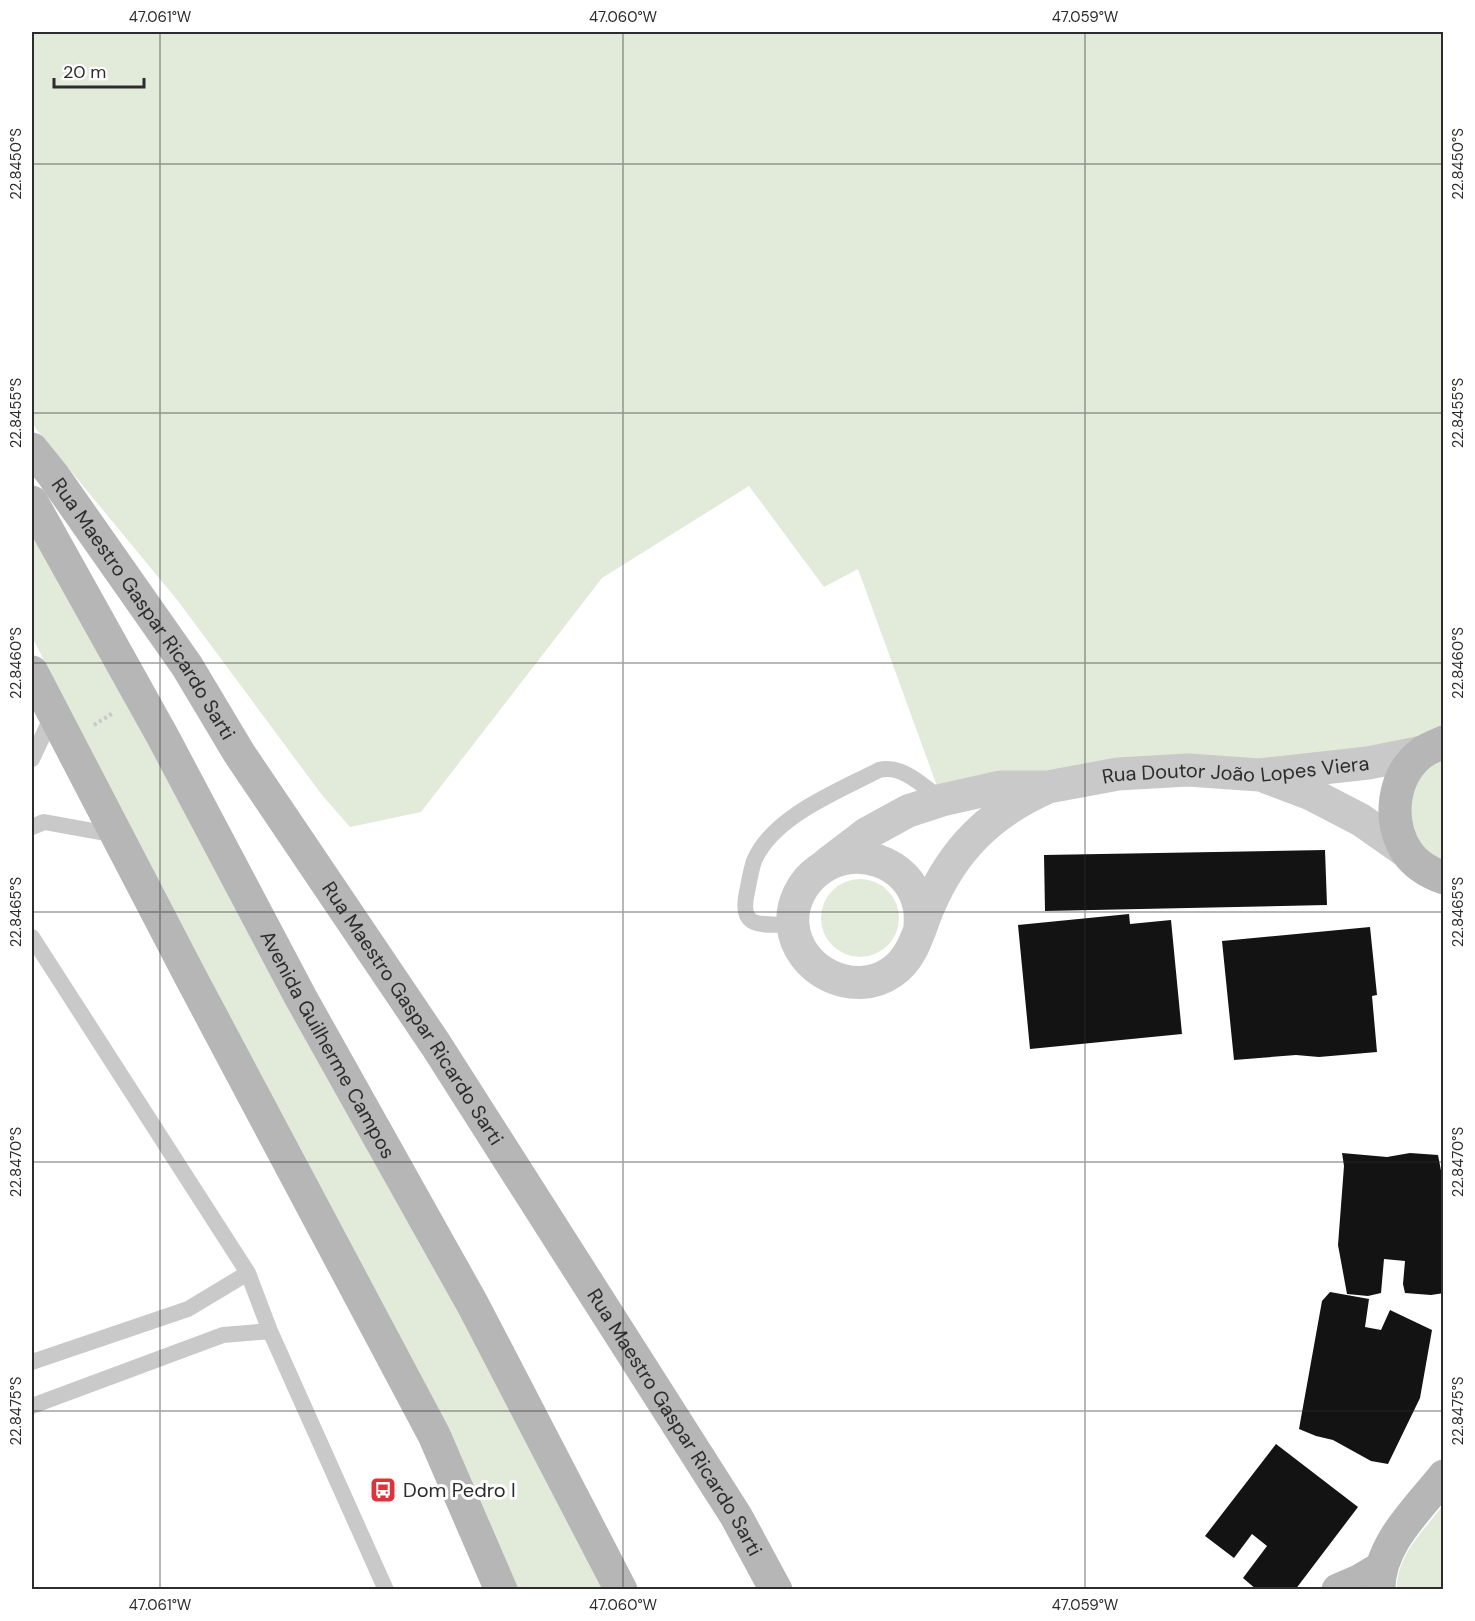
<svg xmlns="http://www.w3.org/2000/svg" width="1475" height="1621" font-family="'DM Sans',sans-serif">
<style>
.green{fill:#e2eada}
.building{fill:#131313}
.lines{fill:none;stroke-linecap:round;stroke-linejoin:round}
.path{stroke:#c9c9c9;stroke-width:4;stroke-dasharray:3 3;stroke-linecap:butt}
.lane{stroke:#c9c9c9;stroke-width:16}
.street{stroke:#c9c9c9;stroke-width:33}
.secondary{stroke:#b6b6b6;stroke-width:33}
.ticks{fill:none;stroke:#2c2c2c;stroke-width:1.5;stroke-opacity:0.45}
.labels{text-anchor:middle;stroke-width:6;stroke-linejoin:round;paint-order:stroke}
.street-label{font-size:20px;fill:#2c2c2c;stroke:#fff}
.poi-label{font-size:20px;fill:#2c2c2c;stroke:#fff;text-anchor:start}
.neatline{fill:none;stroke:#2c2c2c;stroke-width:2}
.ticks-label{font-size:15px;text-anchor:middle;fill:#2c2c2c}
</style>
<rect width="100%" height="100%" fill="#fff"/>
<path class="green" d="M32,32h1411v709l-501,59 -84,-231 -34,18 -75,-101 -147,92 -181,234 -71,15 -28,-32 -144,-194 -142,-172 -4,-8z
M32,529l578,1060h-99l-151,-316 -328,-636z
M1443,754v111c-40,-27 -33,-36 -31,-81z
M821 918a39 39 0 1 1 78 0a39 39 0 1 1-78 0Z
M1443,1505v84h-46c-1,-33 27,-59 46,-84z"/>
<path class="building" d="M1325,850l2,55 -282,6 -1,-56z
M1129,914l1,10 41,-4 11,114 -152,15 -12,-124z
M1370,927l7,68 -5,1 5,56 -58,5 -23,-2 -62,5 -12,-119z
M1342,1153l45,4 23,-4 28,2 6,31v107l-13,2 -26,-2 -2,-9 2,-23 -21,-2 -3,34 -13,3 -21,-2 -9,-49 6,-79z
M1330,1292l39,7 -4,28 16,3 9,-20 42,20 -12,68 -32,66 -17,-3 -38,-21 -17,-4 -17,-7 23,-128z
M1276,1444l82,63 -63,83h-38l-14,-12 24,-32 -15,-12 -18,24 -29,-22z"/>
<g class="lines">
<path class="path" d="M94,725l19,-12"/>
<path class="lane" d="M32,759l21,-45
M32,827l12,-5 72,13
M793,925c-29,-2 -55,7 -46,-33 2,-10 4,-22 7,-31 19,-45 85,-70 125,-91 24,-6 45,17 63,30
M32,937l216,336 22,58 116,259
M32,1362l156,-53 60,-36
M32,1406l191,-71 47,-4"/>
<g class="street">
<path d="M1266,777l45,17 50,26 47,33"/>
<path id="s1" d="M828,863l38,-29 42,-23 34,-11 58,-13h48l70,-13 70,-4 71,5 109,-12 55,-11"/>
<path d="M920,929c0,-7 1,-16 -1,-23 -9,-45 -65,-63 -100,-36 -17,12 -28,34 -26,55 4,46 61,74 99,47 22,-15 27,-43 37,-66 24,-56 60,-92 115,-117"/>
</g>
<g class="secondary">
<path id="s2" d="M32,449l21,26 134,191 52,87 197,292 300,471 40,74"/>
<path id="s3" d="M32,502l131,235 138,261 172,307 148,285"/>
<path d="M32,672l157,302 245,461 67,155"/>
<path d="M1444,742c-7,3 -15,6 -21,10 -31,23 -36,68 -16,100 8,12 23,21 37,26"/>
<path d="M1338,1590l21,-9 22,-13"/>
<path d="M1379,1590c-1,-45 39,-81 65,-114"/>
</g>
</g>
<path class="ticks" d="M160,32v1558M623,32v1558M1085,32v1558M32,164h1412M32,413h1412M32,663h1412M32,912h1412M32,1162h1412M32,1411h1412"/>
<defs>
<g id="bus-square" transform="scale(1.35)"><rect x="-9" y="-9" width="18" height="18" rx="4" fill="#df323b" stroke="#fff"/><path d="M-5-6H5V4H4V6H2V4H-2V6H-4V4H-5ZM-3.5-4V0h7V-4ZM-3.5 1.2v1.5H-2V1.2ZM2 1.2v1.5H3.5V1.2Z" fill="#fff"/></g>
</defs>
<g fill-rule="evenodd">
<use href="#bus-square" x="383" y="1490"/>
</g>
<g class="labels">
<g class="street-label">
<text dy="7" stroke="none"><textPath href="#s2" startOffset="195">Rua Maestro Gaspar Ricardo Sarti</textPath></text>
<text dy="7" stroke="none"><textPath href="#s1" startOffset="428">Rua Doutor João Lopes Viera</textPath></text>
<text dy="7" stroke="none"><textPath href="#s2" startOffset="681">Rua Maestro Gaspar Ricardo Sarti</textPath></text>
<text dy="7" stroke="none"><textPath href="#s3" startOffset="618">Avenida Guilherme Campos</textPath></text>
<text dy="7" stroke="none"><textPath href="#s2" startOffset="1167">Rua Maestro Gaspar Ricardo Sarti</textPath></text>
</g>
<g class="poi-label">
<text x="403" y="1497">Dom Pedro I</text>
</g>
</g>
<rect width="1475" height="1621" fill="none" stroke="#ffffff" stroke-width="66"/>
<path d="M54 78v9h90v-9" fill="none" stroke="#2c2c2c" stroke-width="3"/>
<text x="63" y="78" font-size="18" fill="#2c2c2c" stroke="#ffffff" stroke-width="4.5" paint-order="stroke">20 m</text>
<rect x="33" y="33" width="1409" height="1555" class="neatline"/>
<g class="ticks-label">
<text x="160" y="22">47.061°W</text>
<text x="623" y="22">47.060°W</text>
<text x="1085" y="22">47.059°W</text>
<text transform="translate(16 164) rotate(-90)" y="5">22.8450°S</text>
<text transform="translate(1458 164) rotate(-90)" y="5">22.8450°S</text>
<text transform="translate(16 413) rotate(-90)" y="5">22.8455°S</text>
<text transform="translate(1458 413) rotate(-90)" y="5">22.8455°S</text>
<text transform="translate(16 663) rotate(-90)" y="5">22.8460°S</text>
<text transform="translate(1458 663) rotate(-90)" y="5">22.8460°S</text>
<text transform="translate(16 912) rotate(-90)" y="5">22.8465°S</text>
<text transform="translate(1458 912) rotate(-90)" y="5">22.8465°S</text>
<text transform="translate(16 1162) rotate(-90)" y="5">22.8470°S</text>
<text transform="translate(1458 1162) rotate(-90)" y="5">22.8470°S</text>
<text transform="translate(16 1411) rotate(-90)" y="5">22.8475°S</text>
<text transform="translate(1458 1411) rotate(-90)" y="5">22.8475°S</text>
<text x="160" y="1610">47.061°W</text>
<text x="623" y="1610">47.060°W</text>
<text x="1085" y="1610">47.059°W</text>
</g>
</svg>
